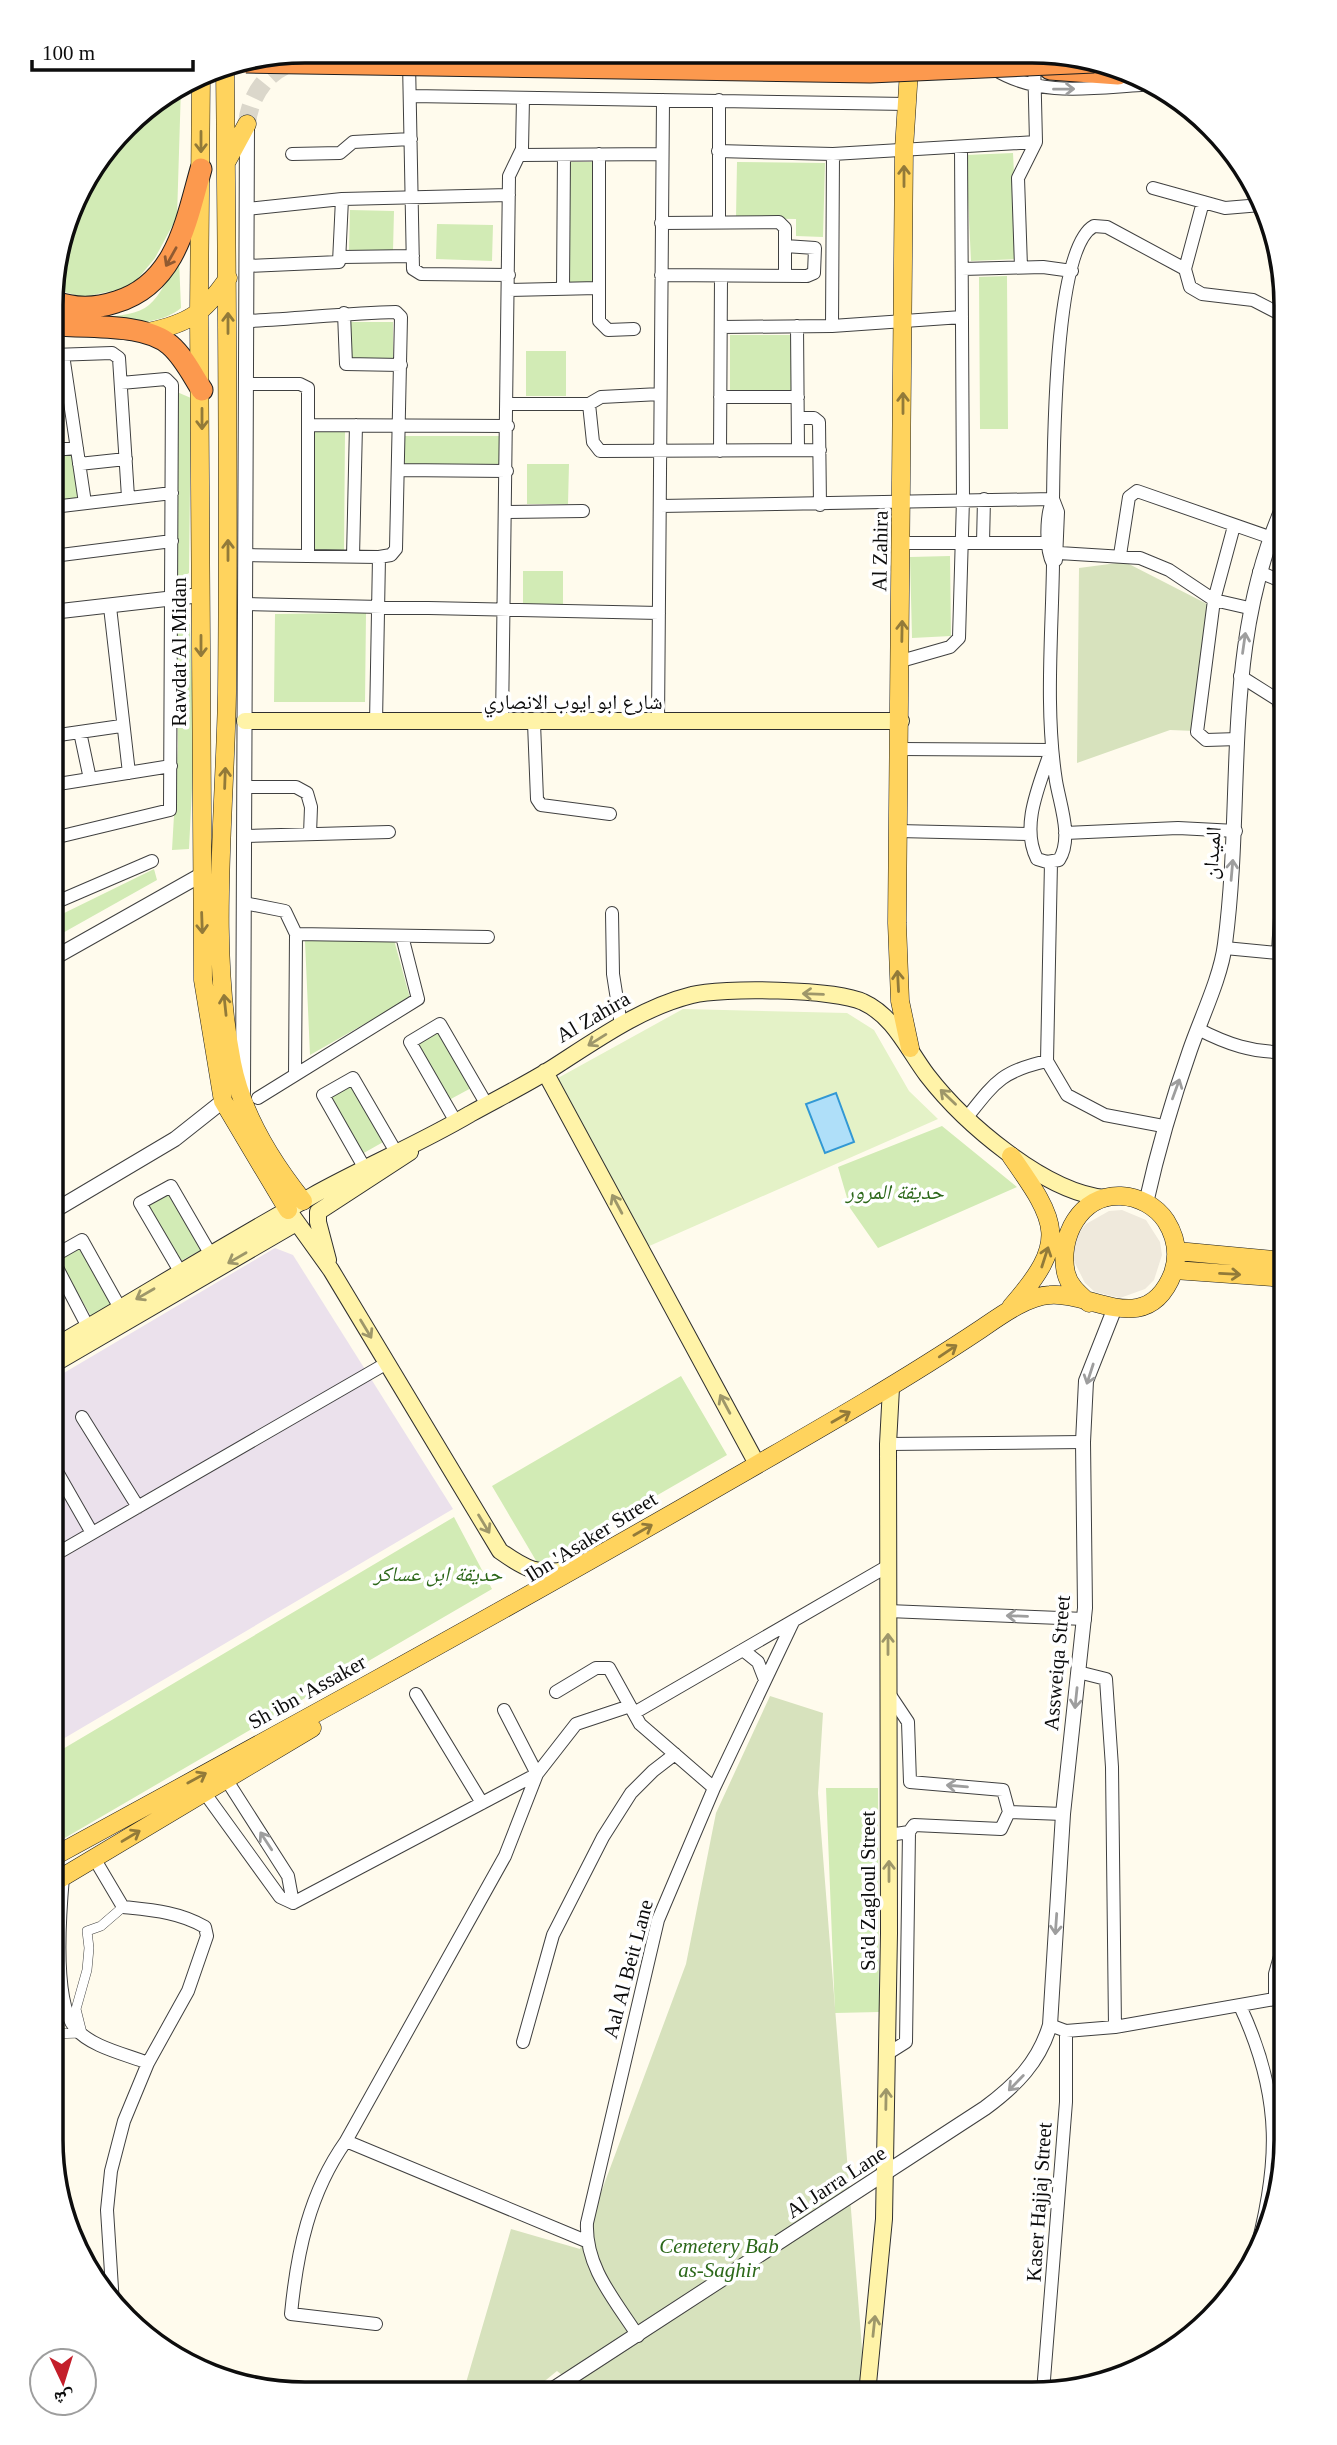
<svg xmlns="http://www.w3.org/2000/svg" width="1337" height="2445" font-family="'Times New Roman','Noto Naskh Arabic',serif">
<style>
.industrial{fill:#ebe1ec}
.green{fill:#d2ebb5}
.cemetery{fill:#d7e2bd}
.pitch{fill:#e4f2c7}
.plaza{fill:#efe9dc}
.water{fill:#afdff9;stroke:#3298d4;stroke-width:2}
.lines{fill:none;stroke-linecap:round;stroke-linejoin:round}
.primary-tunnel{stroke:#dbd7cb;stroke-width:18;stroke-dasharray:18 9;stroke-linecap:butt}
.pedestrian-casing{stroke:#404040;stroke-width:10}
.minor-casing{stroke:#404040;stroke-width:14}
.tertiary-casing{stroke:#404040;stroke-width:16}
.secondary-casing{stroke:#2f2f2f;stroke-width:18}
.primary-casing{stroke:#1e1e1e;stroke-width:19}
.motorway-casing{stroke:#1e1e1e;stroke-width:23}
.pedestrian{stroke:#fff;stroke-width:9}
.minor{stroke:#fff;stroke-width:12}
.tertiary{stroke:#fff;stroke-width:14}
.secondary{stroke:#fff3a8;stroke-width:16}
.primary{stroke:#ffd35d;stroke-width:18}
.motorway{stroke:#fc994e;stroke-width:21}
.motorway-bridge-casing{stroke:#1e1e1e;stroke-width:23;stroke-linecap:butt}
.motorway-bridge{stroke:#fc994e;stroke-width:21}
.oneway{stroke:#9e9e9e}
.oneway2{stroke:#927a39}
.oneway3{stroke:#905a31}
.oneway4{stroke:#9e976a}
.labels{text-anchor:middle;stroke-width:7;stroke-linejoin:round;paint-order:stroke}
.street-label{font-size:21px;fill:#0d0d0d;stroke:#fff}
.park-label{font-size:21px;font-style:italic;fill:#2c681a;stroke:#fff}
.rim{fill:none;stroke:#0d0d0d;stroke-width:3.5}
</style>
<rect width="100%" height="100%" fill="#fffbed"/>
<path class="industrial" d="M275,1248l18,7 160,254 -402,237 1,-366z"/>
<path class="green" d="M181,87l-4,130 -22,41 -24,29 -48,10 -30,-8c0,-63 41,-129 83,-173 11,-12 31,-20 45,-29z
M1013,153l5,106 -47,2 -5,-106z
M567,162h27v122h-27z
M737,162l88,1 -2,74 -27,-1v-17l-60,-1z
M350,210l44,1 -1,40h-44z
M437,224l56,1 -1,36 -56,-2z
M179,260l2,48c-28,24 -93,14 -128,12v-7c23,3 77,9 96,-8 12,-10 21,-31 30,-45z
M1007,276l1,153h-28l-1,-152z
M350,322h43v40h-42z
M730,335h63l-1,59 -62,-1z
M526,351h40v45h-40z
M170,389l21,9 -2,175 -16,9z
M315,432h30l-1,121h-30z
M405,436h96v32h-96z
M74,450l6,52 -27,3v-52z
M527,464h42l-1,40h-41z
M950,556l1,80 -39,2 -2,-81z
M523,571h40v33h-40z
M366,613l-1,89h-91l1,-88z
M175,622l15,2 4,124 -5,101 -17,1 6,-104z
M154,869l3,11 -105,59v-20z
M394,940l16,58 -100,57 -5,-114z
M439,1029l34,58 -24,13 -33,-58z
M352,1082l33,59 -23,13 -33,-58z
M942,1126l75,61 -139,61 -28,-40 -12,-41z
M169,1190l34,59 -24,13 -33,-58z
M81,1244l33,59 -23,13 -34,-58z
M681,1376l46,79 -189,109 -46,-78z
M454,1517l38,72 -441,257v-90z
M826,1788h52l1,224 -44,1z"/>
<path class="cemetery" d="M1125,562l84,43 -14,126 -25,-1 -93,33 2,-195z
M770,1696l53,17 -5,80 45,568 -3,33 -276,-1 -27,-22 -27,22h-67l48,-164 69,20 106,-285 30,-151z"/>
<path class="pitch" d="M683,1009l164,4 27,17 35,61 29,28 -291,128 -89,-169z"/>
<path class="plaza" d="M1122,1210l24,10 14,22 2,13 -8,25 -9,9 -25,9 -25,-6 -10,-9 -11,-22 -8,14 12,-41 8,-10 23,-13z"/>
<path class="water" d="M836,1093l18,49 -29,11 -19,-49z"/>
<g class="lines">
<path class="primary-tunnel" d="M810,61h102
M247,124c2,-26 20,-54 46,-61"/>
<g class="pedestrian-casing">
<path id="pedestrian" d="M51,2034l31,-1 -6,-24 11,-39 2,-22 -2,-17 14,-5 22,-19"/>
</g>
<g class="minor-casing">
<path id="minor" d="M409,62l4,207 8,5 88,1
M994,69c45,28 96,19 147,16
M410,96l497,8
M718,151l115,3 203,-12
M292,154l48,-1 13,-11 58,-3
M599,154v167l9,9 26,-1
M521,155l141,-1
M1153,188l72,20 36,-3
M1203,202l-18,67 5,18 12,7 51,6 33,17
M247,209l95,-10 167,-4
M719,222v-122
M661,223l118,-1 6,6v48
M342,257l71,-1
M247,266l92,-4 3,-63
M1021,267l-3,-89 18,-36 -2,-83
M962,269l81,-2 29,4
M661,275l146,1 7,-3 1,-25 -30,-2
M563,289l1,-134
M509,290l89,-2
M344,313l2,51 55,1
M797,326l1,124
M832,326l1,-172
M721,327l111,-1 130,-9
M53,355l59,-2 7,5 9,139
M63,355l22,148
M247,384h53l8,4v168
M720,397h78
M508,404h81l4,38 7,9 220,-1
M589,404l12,-7 59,-3
M798,418h16l5,4 1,83
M308,425l200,1
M53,450l24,-2
M720,451l1,-175
M79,464l47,-5
M398,470l109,1
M1053,499l5,13 -2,48
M660,506l393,-7
M53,507l119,-14
M506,512l77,-1
M1234,526l-20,74 -17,132 9,8 32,-1
M902,543h147
M983,543l1,-44
M1059,553l81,5 29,12 45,30 35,8
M245,555l134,2 12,-2 5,-6 5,-232 -5,-5c-50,1 -99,7 -148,9
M1120,555l9,-58 8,-6 135,47
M53,556l119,-15
M353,557l3,-132
M1259,572l27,11
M245,604l414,9
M110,607l19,166
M901,661l49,-14 9,-9 4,-139 -2,-352
M1240,676l38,24 8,28
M52,699v-1
M376,722l3,-165
M502,723l7,-547 13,-27 1,-51
M534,723l3,76 4,6 69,9
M658,723l5,-623
M80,732l10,47
M52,736l69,-10
M900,749l151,1c-11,34 -31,75 -14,109l10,3 12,-2c14,-22 1,-55 -3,-79 -11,-71 -4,-146 -3,-217 -8,-15 -7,-50 0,-65 1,-47 0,-251 41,-273l13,1 78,42
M52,785l119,-19
M244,787h52l11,6 4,14 -1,27
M898,831l131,3
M52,833l10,3 108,-26 2,-425 -6,-6 -45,4
M1065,833l113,-5 58,3
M244,836l145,-4
M1051,862l-4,199 20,34 38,20 58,11
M244,903l41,8 11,23 192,3
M52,904l100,-43
M612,913l1,61 8,51
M1225,948l53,5 8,5
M1278,953l2,-35 6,-1
M1198,1029c29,15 55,24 88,23
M295,1075l1,-141
M258,1098l160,-99 -16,-63
M1282,1110h4
M968,1116c27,-34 34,-45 79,-55
M456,1122l-46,-80 30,-18 47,81
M364,1167l-41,-72 30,-17 43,74
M52,1257l30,-17 38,68
M52,1258l36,69
M181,1273l-41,-70 31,-17 40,69
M82,1417l56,90
M888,1444l195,-2
M52,1463l40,70
M51,1557l336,-194
M888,1611l197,8
M743,1650l15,12 7,18
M1078,1672l28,7 6,88 3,260
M556,1692l40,-24h13l31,56 74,64
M888,1692l20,30 2,60 93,8 6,22 -8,17 -87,-4 -5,7 -20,3
M416,1694l66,109
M504,1710l33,64 39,-50 54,-18
M634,1713l254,-147
M226,1779l62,97 5,27
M204,1792l76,105 13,6 244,-129 -32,82 -159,285 240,100
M1009,1812l54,2
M94,1858l29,49c29,3 57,5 82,20l2,9 -19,55 -40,72 -24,58 -13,50 -4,39 6,94
M63,1877c-3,34 -10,124 12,151 16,19 50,26 73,35
M1275,1999v-25l11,-39
M1240,2006c43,92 40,160 13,256
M1286,2030l-5,-9 5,-23
M1066,2031l49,-4 171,-30
M523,2042l30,-107 50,-98 28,-44 22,-22 22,-17
M887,2054l19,-12 3,-210
M346,2141c-37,52 -49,111 -55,173l85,10
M638,2336c-23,-36 -53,-69 -51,-113l71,-303 56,-132 79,-166
M1043,2392l23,-290v-71l-16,-6"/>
</g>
<g class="tertiary-casing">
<path id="tertiary" d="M52,612l149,-17
M52,959l149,-84
M243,1092l4,-967
M1146,1203c12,-54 26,-102 44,-153 11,-32 31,-73 35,-106 20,-153 -5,-299 61,-444
M52,1212l123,-73 48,-38
M547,2393l438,-285c31,-23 54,-46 65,-83l13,-211 22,-206 -2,-166 3,-61 28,-71"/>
</g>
<g class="secondary-casing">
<path id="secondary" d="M245,721h656
M545,1072l212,392
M288,1210l43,60 169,281c24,17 39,26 68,18
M328,1260l-10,-38v-10l92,-60
M52,1348c87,-50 172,-103 260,-152 52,-29 107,-52 158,-82 27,-15 55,-29 81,-45 44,-28 89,-61 141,-74 29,-8 144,-6 171,7 31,14 45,48 64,73 37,48 117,117 178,123
M52,1365l244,-142
M867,2394l17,-175 5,-286 -1,-489 3,-56"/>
</g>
<g class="primary-casing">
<path id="primary" d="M910,55l-6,94 -7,774 3,78 10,47
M225,67c2,208 4,417 2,626 -2,120 -18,253 5,370 10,52 39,98 71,138
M201,74l-2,240 4,666 20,121 65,109
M227,161l20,-37
M148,332c42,-9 56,-19 80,-54
M1177,1251l109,10
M1174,1270l112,8
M1011,1307c58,-66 47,-84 0,-151
M51,1858c209,-114 418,-228 624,-346 103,-60 207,-117 306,-183 19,-13 46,-33 69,-34 40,-4 97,45 123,-22 6,-18 3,-36 -7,-52 -10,-15 -27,-24 -45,-25 -41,-2 -63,42 -55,77 3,13 13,21 23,30
M51,1884l261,-156"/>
</g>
<g class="motorway-casing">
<path id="motorway" d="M1050,69l68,5
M53,301c20,8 42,8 63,1 60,-18 70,-80 85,-133
M53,324c34,5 91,-2 117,21 14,12 23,31 32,45"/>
</g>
<use href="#pedestrian" class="pedestrian"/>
<use href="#minor" class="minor"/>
<use href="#tertiary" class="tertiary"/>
<use href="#secondary" class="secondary"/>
<use href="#primary" class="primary"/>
<use href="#motorway" class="motorway"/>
<g class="motorway-bridge-casing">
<path id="motorway-bridge" d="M246,62l624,10 224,-10"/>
</g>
<use href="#motorway-bridge" class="motorway-bridge"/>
</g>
<defs><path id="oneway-shaft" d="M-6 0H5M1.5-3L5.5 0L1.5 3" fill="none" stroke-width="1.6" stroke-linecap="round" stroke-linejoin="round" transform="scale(1.75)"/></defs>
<g class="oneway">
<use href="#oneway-shaft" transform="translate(1064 89) rotate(-1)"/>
<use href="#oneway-shaft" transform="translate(1244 643) rotate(-82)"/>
<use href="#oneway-shaft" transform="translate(1232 870) rotate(-85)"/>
<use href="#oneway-shaft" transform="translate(1176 1089) rotate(-70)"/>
<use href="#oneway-shaft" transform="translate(1090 1374) rotate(108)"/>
<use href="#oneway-shaft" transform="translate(1017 1616) rotate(-178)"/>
<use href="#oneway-shaft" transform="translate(1076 1698) rotate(96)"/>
<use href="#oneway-shaft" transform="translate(957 1786) rotate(-175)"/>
<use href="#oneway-shaft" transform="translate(266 1841) rotate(-123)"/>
<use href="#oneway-shaft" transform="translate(1056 1924) rotate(94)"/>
<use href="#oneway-shaft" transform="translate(1016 2083) rotate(134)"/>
</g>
<g class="oneway2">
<use href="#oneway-shaft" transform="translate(201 142) rotate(90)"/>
<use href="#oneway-shaft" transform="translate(904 176) rotate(-90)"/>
<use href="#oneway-shaft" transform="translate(228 323) rotate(-90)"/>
<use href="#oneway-shaft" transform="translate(903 403) rotate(-90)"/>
<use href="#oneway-shaft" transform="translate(202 419) rotate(90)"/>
<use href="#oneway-shaft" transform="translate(228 550) rotate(-90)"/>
<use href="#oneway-shaft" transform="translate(902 631) rotate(-89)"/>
<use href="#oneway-shaft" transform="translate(201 646) rotate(90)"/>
<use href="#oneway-shaft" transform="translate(225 778) rotate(-88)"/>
<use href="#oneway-shaft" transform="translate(202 923) rotate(88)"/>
<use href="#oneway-shaft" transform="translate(898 981) rotate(-93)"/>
<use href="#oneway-shaft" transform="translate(225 1005) rotate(-96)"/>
<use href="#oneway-shaft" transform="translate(1045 1257) rotate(-72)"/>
<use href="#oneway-shaft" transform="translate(1230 1274) rotate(3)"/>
<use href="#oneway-shaft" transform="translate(948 1351) rotate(-34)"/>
<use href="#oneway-shaft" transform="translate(841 1417) rotate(-30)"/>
<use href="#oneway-shaft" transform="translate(643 1530) rotate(-30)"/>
<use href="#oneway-shaft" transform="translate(197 1778) rotate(-29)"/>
<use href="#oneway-shaft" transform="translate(131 1836) rotate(-31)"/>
</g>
<use class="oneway3" href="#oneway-shaft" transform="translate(171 257) rotate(119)"/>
<g class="oneway4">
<use href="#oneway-shaft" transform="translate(813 994) rotate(-178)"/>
<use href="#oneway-shaft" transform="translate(597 1040) rotate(148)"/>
<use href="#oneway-shaft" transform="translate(948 1097) rotate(-136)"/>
<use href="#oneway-shaft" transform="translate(617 1204) rotate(-118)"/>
<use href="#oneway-shaft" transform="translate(237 1258) rotate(150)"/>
<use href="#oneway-shaft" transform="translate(145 1294) rotate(150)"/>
<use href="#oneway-shaft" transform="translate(366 1329) rotate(59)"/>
<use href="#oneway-shaft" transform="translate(725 1404) rotate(-118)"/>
<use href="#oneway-shaft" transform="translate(484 1524) rotate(59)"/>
<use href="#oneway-shaft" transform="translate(888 1644) rotate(-90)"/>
<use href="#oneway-shaft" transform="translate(889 1871) rotate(-90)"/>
<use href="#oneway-shaft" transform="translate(886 2099) rotate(-89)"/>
<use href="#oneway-shaft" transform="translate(874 2326) rotate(-84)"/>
</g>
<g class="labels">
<g class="street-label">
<text transform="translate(880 551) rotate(-89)" y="7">Al Zahira</text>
<text transform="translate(179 652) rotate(-90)" y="7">Rawdat Al Midan</text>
<text x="573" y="709">شارع ابو ايوب الانصاري</text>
<text transform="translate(1212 853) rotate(-86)" y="7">الميدان</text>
<text transform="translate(593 1017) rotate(-30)" y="7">Al Zahira</text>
<text transform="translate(591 1537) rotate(-32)" y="7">Ibn 'Asaker Street</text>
<text transform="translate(1057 1663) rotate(-85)" y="7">Assweiqa Street</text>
<text transform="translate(307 1692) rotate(-29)" y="7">Sh ibn 'Assaker</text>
<text transform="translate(868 1891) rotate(-90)" y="7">Sa'd Zagloul Street</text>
<text transform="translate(628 1969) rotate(-75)" y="7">Aal Al Beit Lane</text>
<text transform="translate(836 2182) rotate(-33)" y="7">Al Jarra Lane</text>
<text transform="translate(1039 2202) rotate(-86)" y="7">Kaser Hajjaj Street</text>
</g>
<g class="park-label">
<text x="895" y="1199">حديقة المرور</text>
<text x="438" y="1581">حديقة ابن عساكر</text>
<text x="719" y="2253">Cemetery Bab<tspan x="719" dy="24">as-Saghir</tspan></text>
</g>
</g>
<path d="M0 0H1337V2445H0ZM305 63H1032A242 242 0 0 1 1274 305V2140A242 242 0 0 1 1032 2382H305A242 242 0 0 1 63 2140V305A242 242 0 0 1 305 63Z" fill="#fff" fill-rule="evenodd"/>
<path class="rim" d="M305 63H1032A242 242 0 0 1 1274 305V2140A242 242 0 0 1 1032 2382H305A242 242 0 0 1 63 2140V305A242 242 0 0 1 305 63Z"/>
<g transform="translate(63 2382) rotate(176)"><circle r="33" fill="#ffffff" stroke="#9e9e9e" stroke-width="2"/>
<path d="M0-5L12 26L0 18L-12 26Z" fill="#c41e2a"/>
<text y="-10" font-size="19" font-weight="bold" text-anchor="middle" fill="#0d0d0d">ش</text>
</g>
<path d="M32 60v10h161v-10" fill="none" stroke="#0d0d0d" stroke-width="3.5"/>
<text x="42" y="60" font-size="21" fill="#0d0d0d" stroke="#ffffff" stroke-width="5" paint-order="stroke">100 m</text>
</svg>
